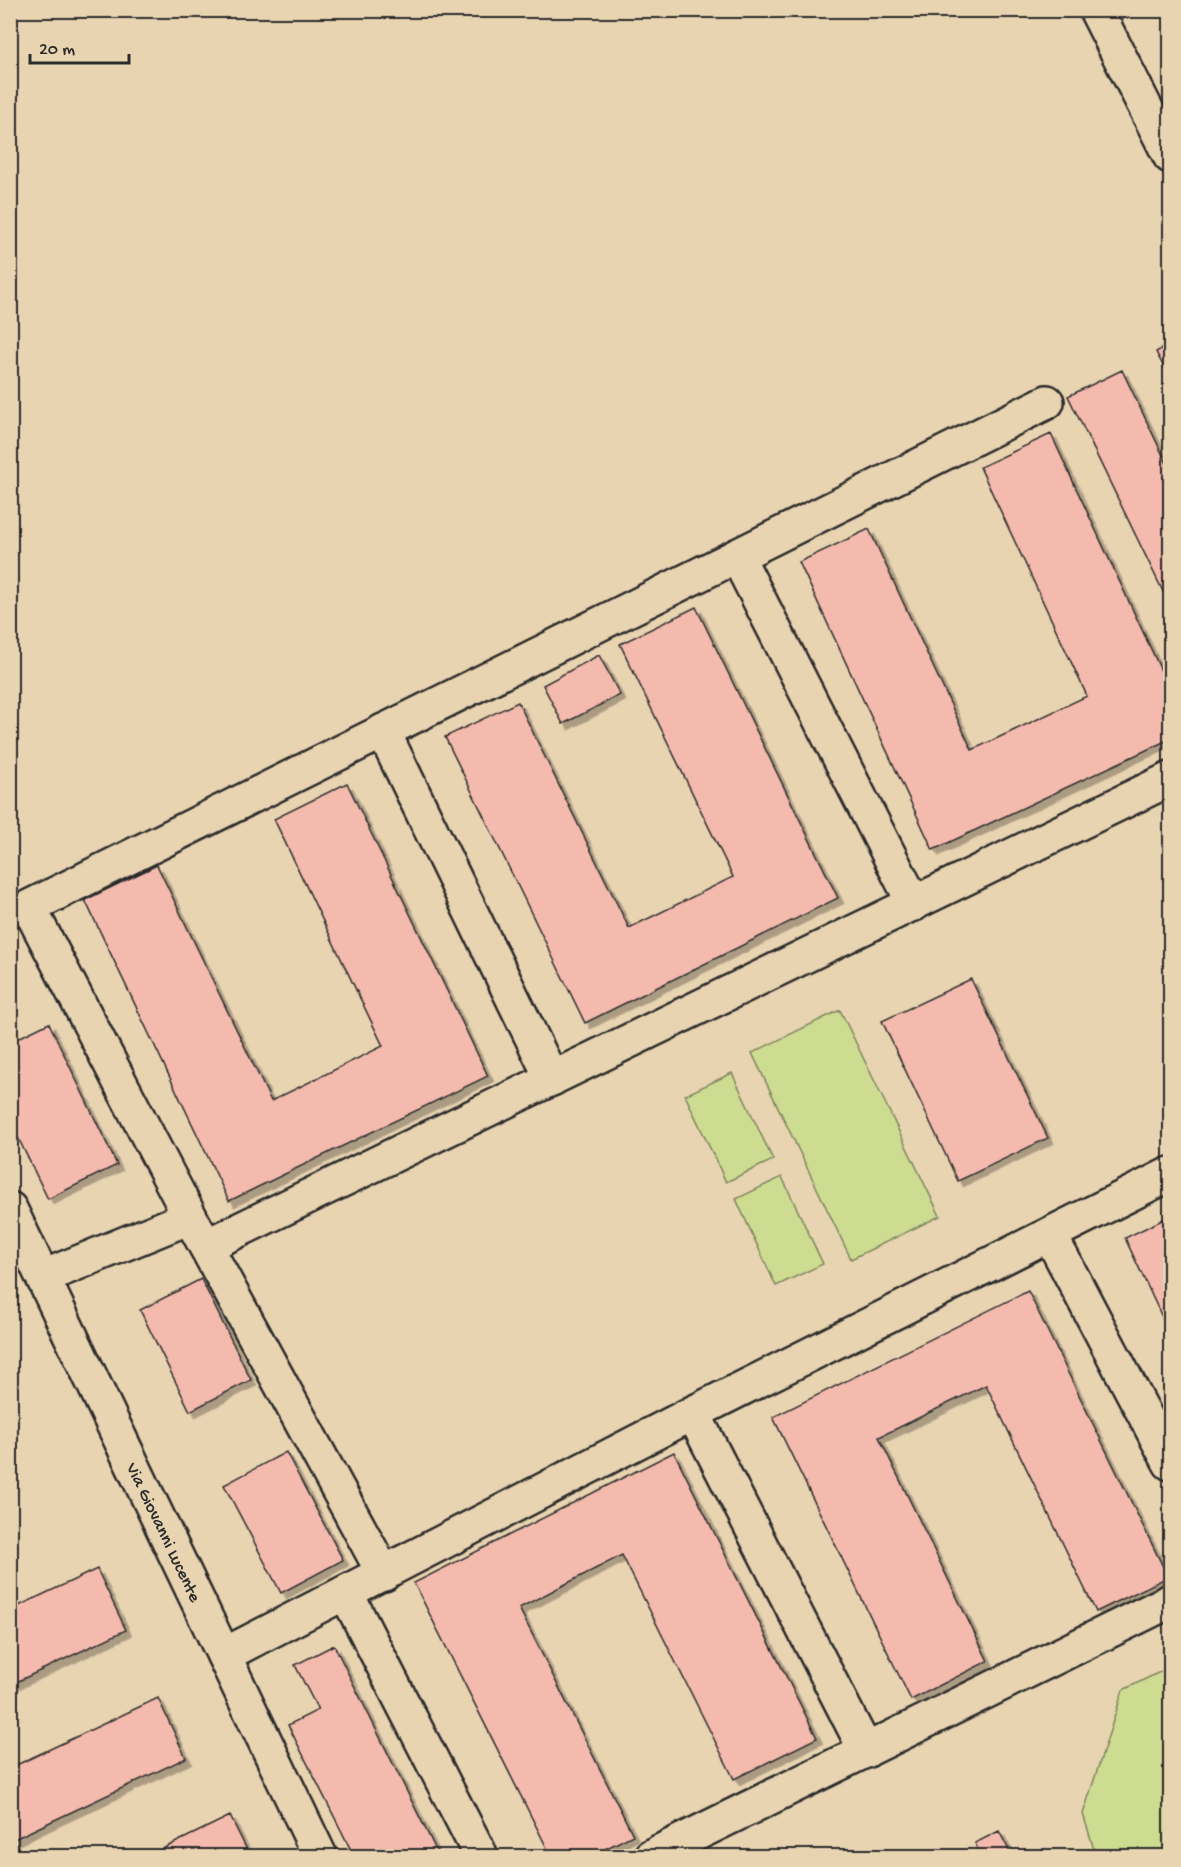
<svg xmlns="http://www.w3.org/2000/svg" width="1181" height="1867" font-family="'Gochi Hand',sans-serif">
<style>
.grass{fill:#cddc90;stroke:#7c845e;stroke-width:1.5}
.building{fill:#f4baae;stroke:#2b2b2b;stroke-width:1.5;filter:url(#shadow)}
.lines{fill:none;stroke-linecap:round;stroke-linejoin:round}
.minor-casing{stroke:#2b2b2b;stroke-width:38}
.minor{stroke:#e9d4b2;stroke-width:33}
.labels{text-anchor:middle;stroke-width:6;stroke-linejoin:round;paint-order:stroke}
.street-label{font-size:18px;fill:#2b2b2b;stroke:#e9d4b2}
</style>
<defs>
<filter id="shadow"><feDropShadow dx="5.5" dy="5.5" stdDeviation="0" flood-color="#0004"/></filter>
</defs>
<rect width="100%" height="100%" fill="#e9d4b2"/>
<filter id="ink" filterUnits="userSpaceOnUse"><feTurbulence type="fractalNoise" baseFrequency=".0167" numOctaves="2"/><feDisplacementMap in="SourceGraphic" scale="12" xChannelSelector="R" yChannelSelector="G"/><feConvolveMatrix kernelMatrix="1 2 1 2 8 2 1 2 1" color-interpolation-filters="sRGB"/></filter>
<g filter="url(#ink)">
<path class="grass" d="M840,1010l100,206 -89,43 -99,-206z
M732,1073l41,87 -47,22 -41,-87z
M782,1177l41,87 -47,22 -40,-87z
M1170,1667v189h-74l-13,-42 40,-124z"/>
<path class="building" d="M1170,344v35l-14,-27z
M1122,370l48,100v136l-102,-210z
M1051,434l119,256v49l-237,111 -134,-288 70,-33 103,221 115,-54 -107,-229z
M696,607l142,291 -253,125 -140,-286 73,-35 111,226 104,-51 -113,-233z
M599,655l21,40 -57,29 -20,-39z
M347,783l141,293 -259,125 -144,-301 72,-35 114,236 112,-55 -109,-227z
M971,979l77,159 -90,43 -76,-160z
M49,1023l68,142 -69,34 -38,-78v-79z
M1170,1216v118l-45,-96z
M201,1279l50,101 -61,31 -50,-101z
M1028,1291l140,286 -72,35 -110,-227 -107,52 109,224 -77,39 -138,-283z
M286,1452l57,108 -62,33 -57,-108z
M674,1452l143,286 -83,41 -112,-224 -103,53 114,227 -42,21h-40l-137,-273z
M97,1569l29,61 -116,55v-75z
M334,1645l105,211h-85l-66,-131 30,-15 -23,-45z
M158,1698l28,60 -176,83v-73z
M230,1816l20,40h-102z
M999,1831l13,25h-31l-6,-13z"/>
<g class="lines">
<g class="minor-casing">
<g id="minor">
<path d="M1096,10l74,146"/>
<path d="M737,556l177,348"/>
<path d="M383,731l169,348"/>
<path id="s1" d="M10,1209l310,647"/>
<path d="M1050,1235l120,228"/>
<path d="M206,1246l964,-467"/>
<path d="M43,1277l147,-60"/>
<path d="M693,1413l173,338"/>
<path d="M384,1574l-194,-357 -161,-310 1018,-505"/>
<path d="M346,1593l135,263"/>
<path d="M224,1655l469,-242 477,-239"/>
<path d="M651,1856l519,-255"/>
</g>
</g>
<use href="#minor" class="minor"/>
</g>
</g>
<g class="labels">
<g class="street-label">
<text dy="6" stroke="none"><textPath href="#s1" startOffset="358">Via Giovanni Lucente</textPath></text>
</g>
</g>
<rect width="1181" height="1867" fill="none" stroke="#e9d4b2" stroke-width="36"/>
<rect x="18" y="18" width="1145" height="1831" fill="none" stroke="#2b2b2b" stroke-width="2" filter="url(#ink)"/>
<path d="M30 54v9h99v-9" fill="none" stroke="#2b2b2b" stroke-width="3"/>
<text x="39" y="54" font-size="18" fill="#2b2b2b" stroke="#e9d4b2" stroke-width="4.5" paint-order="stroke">20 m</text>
</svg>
